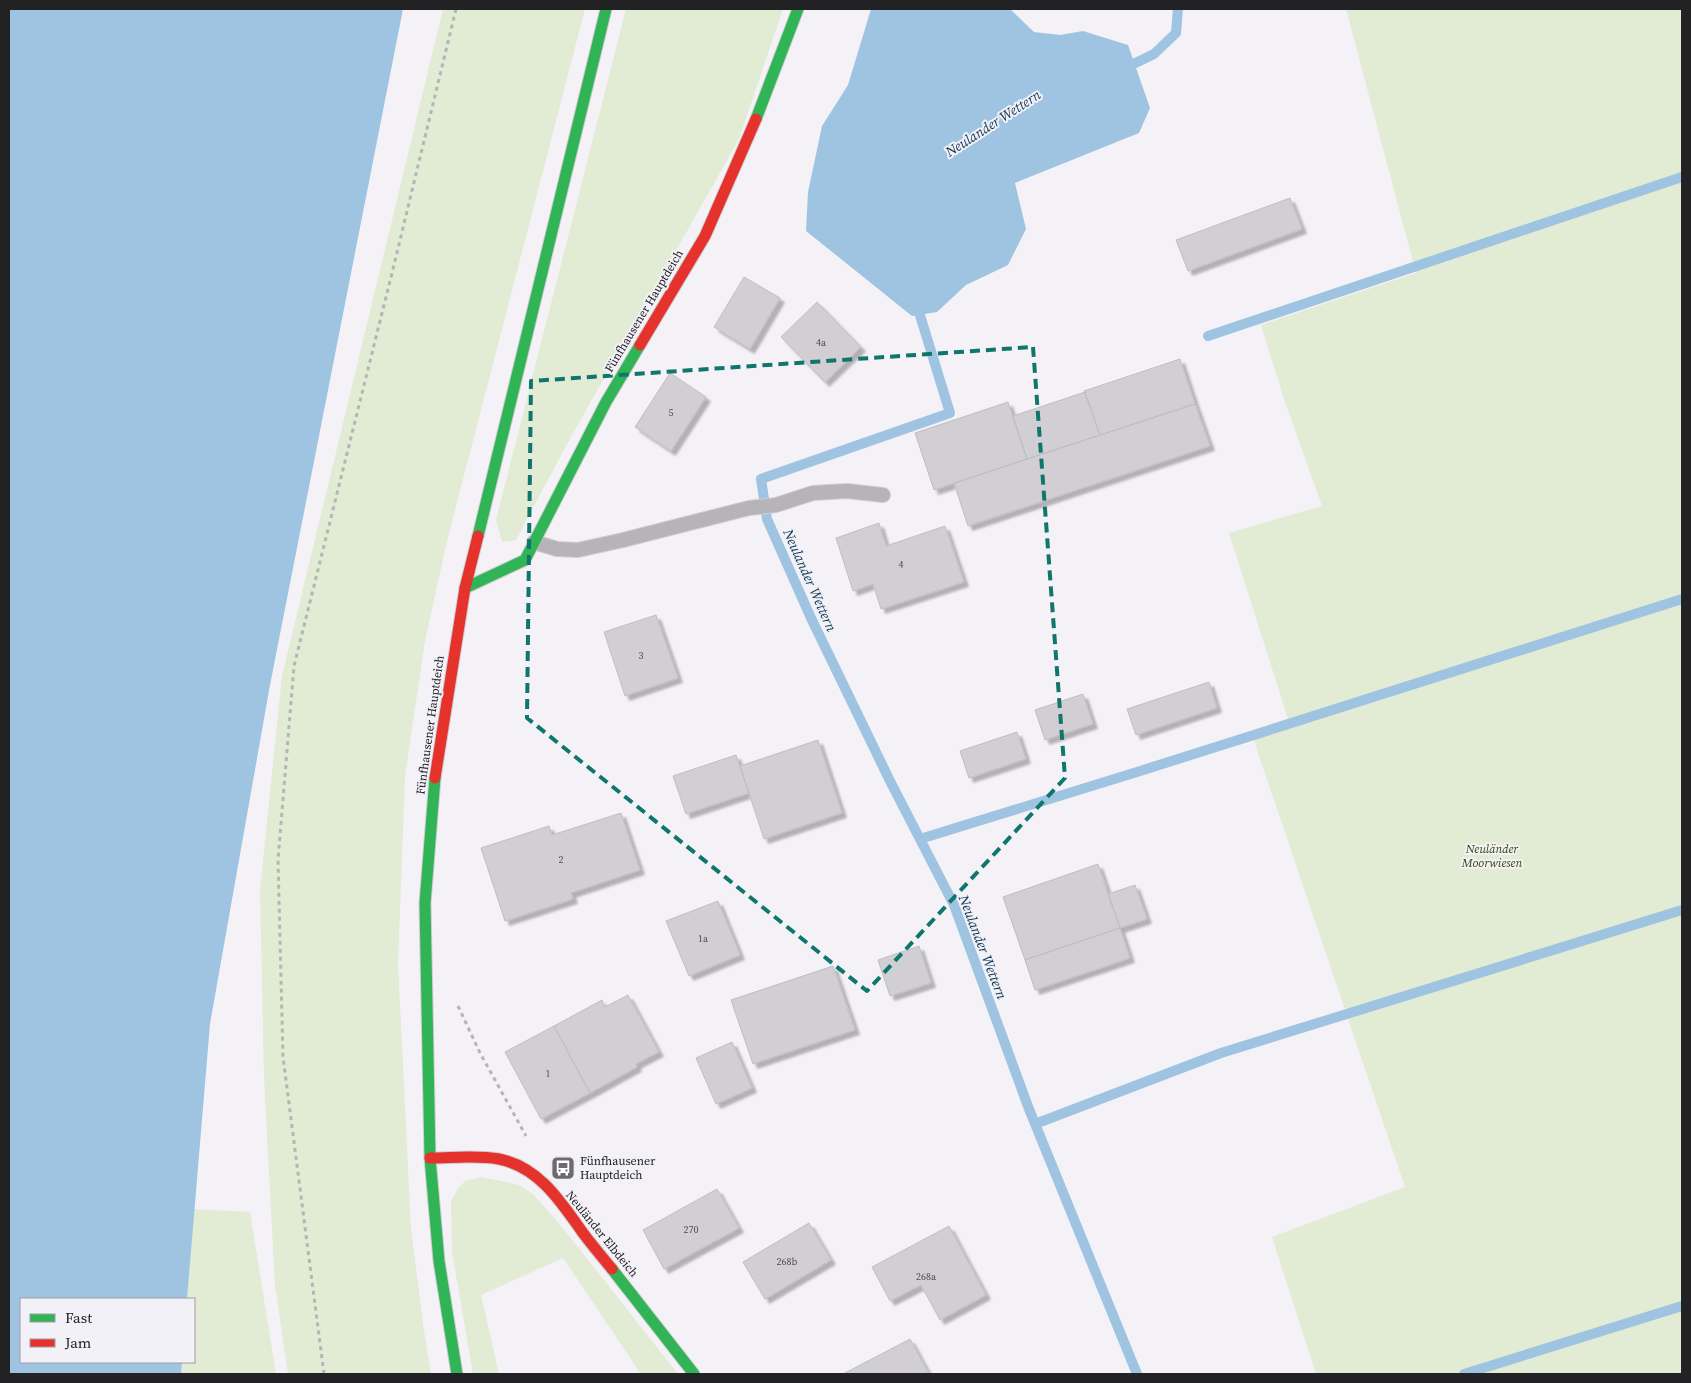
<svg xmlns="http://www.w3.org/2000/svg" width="1691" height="1383" font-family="'Source Serif 4',serif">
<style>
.green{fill:#e2ebd3}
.water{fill:#9fc4e2}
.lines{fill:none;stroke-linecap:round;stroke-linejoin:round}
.stream{stroke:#9fc4e2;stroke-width:10}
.building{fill:#d1cfd3;stroke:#bfbec2;filter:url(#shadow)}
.lane-casing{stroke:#cecdd0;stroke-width:16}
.fast-casing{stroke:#cecdd0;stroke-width:13}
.jam-casing{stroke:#cecdd0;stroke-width:13}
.path{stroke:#b5b4b6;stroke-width:3;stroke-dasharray:4 4;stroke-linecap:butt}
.lane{stroke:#b6b4b6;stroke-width:14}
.fast{stroke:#30b455;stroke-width:11}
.jam{stroke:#e5322d;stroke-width:11}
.marked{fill:none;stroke:#0f766e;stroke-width:4;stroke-dasharray:10 6;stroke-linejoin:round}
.labels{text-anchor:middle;stroke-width:4;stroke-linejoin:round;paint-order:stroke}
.number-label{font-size:10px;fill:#4e4c50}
.street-label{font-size:12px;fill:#222124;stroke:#f3f1f8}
.park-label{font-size:12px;font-style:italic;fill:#340;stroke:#f3f1f8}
.poi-label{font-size:12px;fill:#222124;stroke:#f3f1f8;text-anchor:start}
.water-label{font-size:14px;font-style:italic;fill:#0b3753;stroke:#f3f1f8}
</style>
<defs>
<filter id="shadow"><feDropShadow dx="4.5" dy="4.5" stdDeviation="1" flood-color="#0004"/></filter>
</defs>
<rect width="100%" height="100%" fill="#f4f2f7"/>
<path class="green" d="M443,9h142l-138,532 -22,100 -20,135 -7,188 13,265 13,102 7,43h-143l-13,-89 -11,-207 -4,-188 22,-214z
M626,9h157l-44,130 -172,305 -51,96 -14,2 -6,-22z
M1346,9h336v1365h-366l-44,-137 133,-50 -153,-452 37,-13 -60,-189 93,-27 -38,-107 -23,-74 155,-52z
M482,1177l37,8 14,9 29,33 116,147h-37l-78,-116 -82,37 18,79h-26l-21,-122 -1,-50 7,-14 7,-7z
M194,1209l56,3 26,162h-95l1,-12h12v-63h-7z"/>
<path class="water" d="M9,9h394l-133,676 -60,339 -23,275h-166v63h161l-1,12h-172z
M871,9h139l24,23 26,3 23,-4 45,14 22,63 -11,25 -124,50 11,46 -18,36 -42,20 -29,27 -25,4 -106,-85 2,-39 14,-66 26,-41z"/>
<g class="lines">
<path class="stream" d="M1123,69l31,-15 22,-21 2,-24
M920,302l-1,10 31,101 -189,66 6,40 44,99 79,163 64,124 75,204 108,265
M1208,336l474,-159
M920,839l217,-67 545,-173
M1035,1124l186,-71 461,-143
M1464,1374l218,-68"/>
</g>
<path class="building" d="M1290,198l12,31 -114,42 -12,-31z
M744,277l36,21 -30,51 -36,-22z
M817,302l44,45 -36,35 -44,-45z
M1180,359l15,45 -95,31 -16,-44z
M670,373l36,24 -35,54 -36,-24z
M1085,392l15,43 -73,24 -14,-43z
M1008,402l19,57 -93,31 -19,-57z
M1195,404l15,42 -242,80 -14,-43z
M879,523l7,23 59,-20 19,56 -83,27 -8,-25 -20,7 -17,-53z
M656,615l22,63 -53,18 -21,-64z
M1209,682l8,26 -81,27 -9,-26z
M1083,694l10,30 -48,16 -10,-30z
M1017,732l9,27 -57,19 -9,-27z
M818,740l24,73 -78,26 -24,-73z
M736,755l13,38 -63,21 -13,-38z
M621,813l19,57 -69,23 2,6 -68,22 -24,-73 68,-22 3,9z
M1098,864l22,64 -95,32 -22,-63z
M1135,885l12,34 -27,9 -12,-34z
M718,901l22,54 -51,21 -23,-55z
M1120,928l10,30 -95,32 -10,-30z
M919,946l12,37 -41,13 -12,-36z
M833,966l22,64 -102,34 -22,-64z
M628,995l31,57 -23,12 1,3 -47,26 -36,-67 48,-26 3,7z
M554,1026l36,67 -49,26 -36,-67z
M732,1042l20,46 -36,16 -20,-46z
M717,1189l22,39 -75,41 -21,-39z
M809,1223l22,37 -66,39 -22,-37z
M949,1226l37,69 -46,25 -19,-35 -31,16 -18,-34z
M910,1339l19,35h-86z"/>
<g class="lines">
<g class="lane-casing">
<path id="lane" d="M534,542l23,7 21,1 45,-10 126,-32 27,-3 37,-12 34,-2 36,4"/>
</g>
<g class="fast-casing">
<path id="fast" d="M756,119l42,-110
M478,536l128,-527
M465,588l60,-28 81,-158 34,-57
M435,778l-10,125 5,255 9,103 18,113
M612,1269l82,105"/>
</g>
<g class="jam-casing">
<path id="jam" d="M640,345l65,-109 51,-117
M435,778l30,-190 13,-52
M430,1158c23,0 46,-3 69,1 40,8 62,43 84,74 9,12 19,24 29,36"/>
</g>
<path class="path" d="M458,1006l22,47 46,83
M324,1374l-41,-317 -5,-197 16,-194 99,-397 63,-260"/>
<use href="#lane" class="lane"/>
<use href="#fast" class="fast"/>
<use href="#jam" class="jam"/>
</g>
<path class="marked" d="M1033,347l32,431 -198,213 -340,-273 4,-337z"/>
<defs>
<g id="bus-square" transform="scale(1.25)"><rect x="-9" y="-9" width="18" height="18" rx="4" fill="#6c6a6e" stroke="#f3f1f8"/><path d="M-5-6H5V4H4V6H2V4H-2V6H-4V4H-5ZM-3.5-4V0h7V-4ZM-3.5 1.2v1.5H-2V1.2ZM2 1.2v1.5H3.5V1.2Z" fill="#fff"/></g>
</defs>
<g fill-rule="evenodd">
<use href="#bus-square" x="563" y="1168"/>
</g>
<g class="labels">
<g class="number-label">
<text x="821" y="346">4a</text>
<text x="671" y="416">5</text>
<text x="901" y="568">4</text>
<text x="641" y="659">3</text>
<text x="561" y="863">2</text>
<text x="703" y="942">1a</text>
<text x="548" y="1077">1</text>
<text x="691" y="1233">270</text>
<text x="787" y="1265">268b</text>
<text x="926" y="1280">268a</text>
</g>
<g class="street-label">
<text transform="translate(644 311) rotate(-59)" y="4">Fünfhausener Hauptdeich</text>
<text transform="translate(430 725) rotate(-82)" y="4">Fünfhausener Hauptdeich</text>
<text transform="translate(602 1234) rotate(51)" y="4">Neuländer Elbdeich</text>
</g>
<g class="park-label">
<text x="1492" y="853">Neuländer<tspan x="1492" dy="14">Moorwiesen</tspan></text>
</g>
<g class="poi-label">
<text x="580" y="1165">Fünfhausener<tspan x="580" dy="14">Hauptdeich</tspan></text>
</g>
<g class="water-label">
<text transform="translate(993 123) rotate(-33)" y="5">Neulander Wettern</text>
<text transform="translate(810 580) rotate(66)" y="5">Neulander Wettern</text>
<text transform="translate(983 947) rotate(69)" y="5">Neulander Wettern</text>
</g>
</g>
<rect width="1691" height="1383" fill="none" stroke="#222124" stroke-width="20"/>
<rect x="20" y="1298" width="175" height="65" fill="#f3f1f8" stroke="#9f9ea3"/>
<rect x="30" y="1314" width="25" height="8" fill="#30b455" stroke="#9f9ea3"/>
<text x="65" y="1323" font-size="15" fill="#222124">Fast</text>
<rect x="30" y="1339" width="25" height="8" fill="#e5322d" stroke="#9f9ea3"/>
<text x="65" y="1348" font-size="15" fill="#222124">Jam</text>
</svg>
